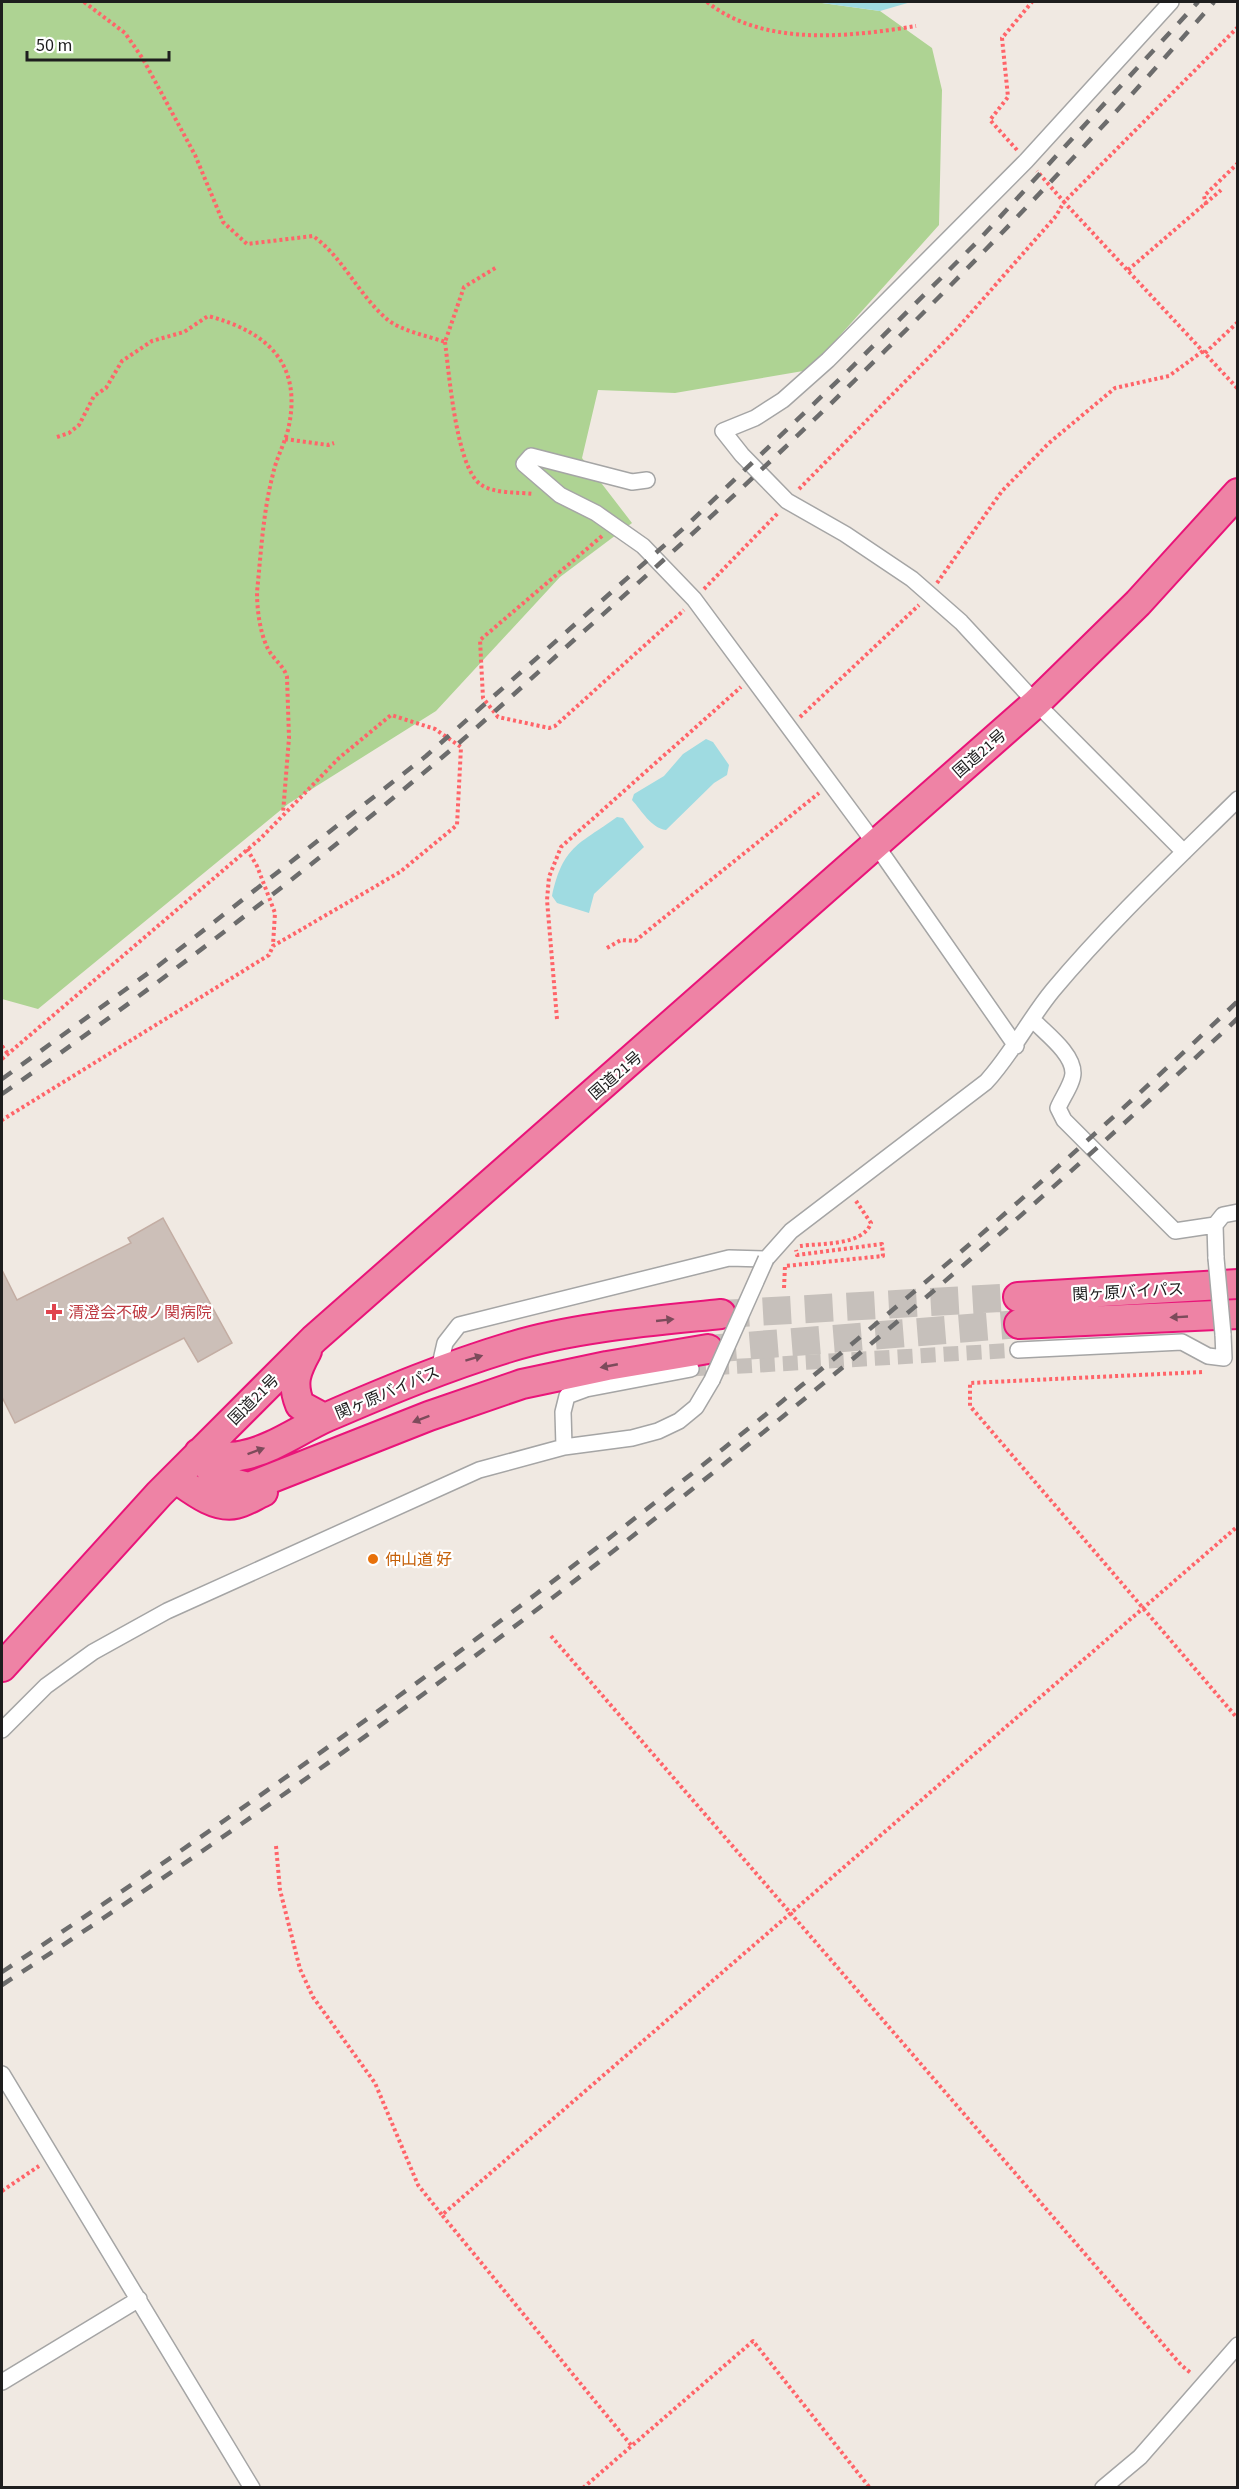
<svg xmlns="http://www.w3.org/2000/svg" width="1239" height="2489" font-family="'Source Sans 3','Noto Sans JP',sans-serif">
<style>
.forest{fill:#aed393}
.water{fill:#9fdbe1}
.building{fill:#ccbfb8;stroke:#c3ada3;stroke-width:1.5}
.lines{fill:none;stroke-linecap:round;stroke-linejoin:round}
.street-tunnel{stroke:#c6c0bb;stroke-width:15;stroke-dasharray:15 8;stroke-linecap:butt}
.highway-tunnel{stroke:#c6c0bb;stroke-width:28;stroke-dasharray:28 14;stroke-linecap:butt}
.street-casing{stroke:#a5a5a5;stroke-width:18}
.highway-casing{stroke:#e91479;stroke-width:32}
.path{stroke:#ff6469;stroke-width:4;stroke-dasharray:3 3;stroke-linecap:butt}
.street{stroke:#fff;stroke-width:15}
.highway{stroke:#ee83a5;stroke-width:28}
.rail{stroke:#6c6c6c;stroke-width:4.5;stroke-dasharray:12 12;stroke-linecap:butt}
.street-bridge-casing{stroke:#a5a5a5;stroke-width:18;stroke-linecap:butt}
.street-bridge{stroke:#fff;stroke-width:15}
.oneway{fill:#7c4b5b}
.health-dot{fill:#e0444e;stroke:#fff;stroke-width:2}
.food-dot{fill:#e8710a;stroke:#fff;stroke-width:2}
.labels{text-anchor:middle;stroke-width:4.5;stroke-linejoin:round;paint-order:stroke}
.street-label{font-size:16px;fill:#1e1e1e;stroke:#fff}
.health-label{font-size:16px;fill:#be3a42;stroke:#fff;text-anchor:start}
.food-label{font-size:16px;fill:#c56008;stroke:#fff;text-anchor:start}
</style>
<rect width="100%" height="100%" fill="#f0e9e2"/>
<path class="forest" d="M2,2l820,1 58,8 52,37 10,42 -3,135 -130,145 -134,23 -77,-3 -16,68 50,65 -72,54 -124,134 -148,93 -250,205 -36,-10z"/>
<path class="water" d="M736,2h175l-31,9 -58,-8z
M706,739l7,3 16,23 -2,10 -13,8 -48,47c-15,-2 -24,-19 -34,-30l2,-6 30,-18 19,-22z
M617,817l6,1 21,29 -50,47 -5,19 -32,-10 -5,-7c11,-50 26,-51 65,-79z"/>
<path class="building" d="M163,1218l69,125 -34,19 -14,-24 -169,85 -13,-26v-127l15,30 114,-57 -3,-5z"/>
<g class="lines">
<path class="street-tunnel" d="M691,1369l327,-19"/>
<path class="highway-tunnel" d="M721,1314l297,-17
M708,1349l311,-25"/>
<g class="street-casing">
<path id="street" d="M1171,2l-145,159 -198,199 -45,40 -28,18 -32,13 19,24 45,46 58,33 67,45 49,43 75,81 148,149
M647,480l-15,2 -101,-26 -7,8 36,31 36,18 47,33 51,53 182,246 140,201
M1033,1020c12,13 40,33 40,53 0,10 -11,25 -15,35l6,12 111,111 40,-6
M1216,1258l-1,-33 8,-10 15,-3
M1018,1350l164,-8 26,14 16,2 -1,-24
M439,1369l6,-26 14,-18 270,-67 37,1 25,-28 195,-149c26,-28 43,-63 67,-92 57,-68 122,-129 185,-191
M564,1447l-1,-35 4,-16 19,-7 105,-20
M2,1730l44,-44 47,-34 74,-41 312,-141 85,-23 68,-9 26,-7 21,-10 17,-14 16,-27
M2,2074l250,414
M2,2382l137,-83
M1103,2488l37,-31 98,-112"/>
</g>
<g class="highway-casing">
<path id="highway" d="M1018,1297l220,-13
M1019,1324l219,-10
M307,1351c-11,20 -16,32 -7,54l24,13
M199,1453c15,2 30,6 45,2 29,-6 56,-26 83,-38 60,-26 120,-51 183,-70 65,-20 143,-26 211,-33
M199,1453l18,26 32,8 180,-71 93,-32 85,-18 101,-17
M175,1478c16,11 40,31 61,26 9,-2 18,-8 27,-12
M2,1667l157,-173 155,-155 722,-636 102,-100 100,-110"/>
</g>
<path class="path" d="M84,2l41,31 18,26 52,96 28,67 24,22 66,-8c30,21 46,60 75,84 14,11 40,16 57,22l19,-55 33,-20
M707,2c57,45 142,35 209,24
M1238,27l-174,175 174,187
M1017,150l-27,-30 18,-23 -6,-59 30,-36
M1206,205l-2,-9 34,-33
M1128,270l93,-80
M445,342c4,30 11,124 35,142 13,10 38,8 54,10
M1205,353l33,-31
M57,437l12,-4 10,-8 15,-29 12,-8 16,-27 30,-20 32,-9 24,-16c61,16 95,49 80,114 -4,15 -12,29 -15,44 -10,38 -12,79 -16,118 0,18 3,41 11,57 6,11 16,17 19,28l2,61 -6,75
M285,439l43,6 6,-2
M799,489l156,-158 101,-115 8,-14 -27,-31
M602,536l-122,104 3,58 15,19 51,11 6,-2 129,-116
M937,583l65,-92 47,-48 66,-55 54,-12 34,-25
M704,589l74,-76
M800,717l119,-112
M247,849l10,17 18,47 -2,32
M607,948l14,-8 14,1 184,-148
M557,1019l-10,-119 2,-23 12,-30 180,-160
M2,1046l6,8
M2,1059l259,-221 78,-80 52,-43 44,14 26,18 -4,78 -57,47 -127,74 -4,9 -267,165
M800,1246c21,-3 63,0 71,-23l-15,-22
M784,1288l1,-22 98,-10 -1,-12 -85,11 -1,-5
M1202,1372l-232,11v23l268,313
M551,1636l630,729 11,9
M276,1846l4,44 20,79 13,28 62,86 43,102 24,30
M2,2191l37,-25
M631,2445l-189,-230 796,-689
M583,2488l170,-147 117,147"/>
<use href="#street" class="street"/>
<use href="#highway" class="highway"/>
<path class="rail" d="M2,1079l156,-113 268,-210 258,-228 163,-156 130,-130 221,-240
M2,1094c147,-102 293,-214 431,-329 48,-40 94,-83 141,-125 226,-199 442,-411 640,-638
M2,1972c436,-290 856,-609 1236,-971
M2,1985c438,-285 855,-608 1236,-967"/>
<g class="street-bridge-casing">
<path id="street-bridge" d="M1216,1258l7,76
M712,1380l54,-121"/>
</g>
<use href="#street-bridge" class="street-bridge"/>
</g>
<defs><path id="oneway-solid" d="M-6-.8H1V-3.2L6.5 0L1 3.2V.8H-6Z" transform="scale(1.5)"/></defs>
<g class="oneway">
<use href="#oneway-solid" transform="translate(1179 1317) rotate(177)"/>
<use href="#oneway-solid" transform="translate(665 1320) rotate(-6)"/>
<use href="#oneway-solid" transform="translate(474 1358) rotate(-17)"/>
<use href="#oneway-solid" transform="translate(609 1366) rotate(169)"/>
<use href="#oneway-solid" transform="translate(421 1419) rotate(159)"/>
<use href="#oneway-solid" transform="translate(256 1451) rotate(-20)"/>
</g>
<path class="health-dot" d="M51 1303h6v6h6v6h-6v6h-6v-6h-6v-6h6z"/>
<circle class="food-dot" cx="373" cy="1559" r="6"/>
<g class="labels">
<g class="street-label">
<text transform="translate(979 753) rotate(-41)" y="6">国道21号</text>
<text transform="translate(615 1075) rotate(-41)" y="6">国道21号</text>
<text transform="translate(1128 1291) rotate(-3)" y="6">関ヶ原バイパス</text>
<text transform="translate(387 1392) rotate(-23)" y="6">関ヶ原バイパス</text>
<text transform="translate(253 1399) rotate(-45)" y="6">国道21号</text>
</g>
<g class="health-label">
<text x="68" y="1318">清澄会不破ノ関病院</text>
</g>
<g class="food-label">
<text x="385" y="1565">仲山道 好</text>
</g>
</g>
<rect width="1239" height="2489" fill="none" stroke="#1e1e1e" stroke-width="6"/>
<path d="M27 51v9h142v-9" fill="none" stroke="#1e1e1e" stroke-width="3"/>
<text x="36" y="51" font-size="18" fill="#1e1e1e" stroke="#ffffff" stroke-width="4.5" paint-order="stroke">50 m</text>
</svg>
